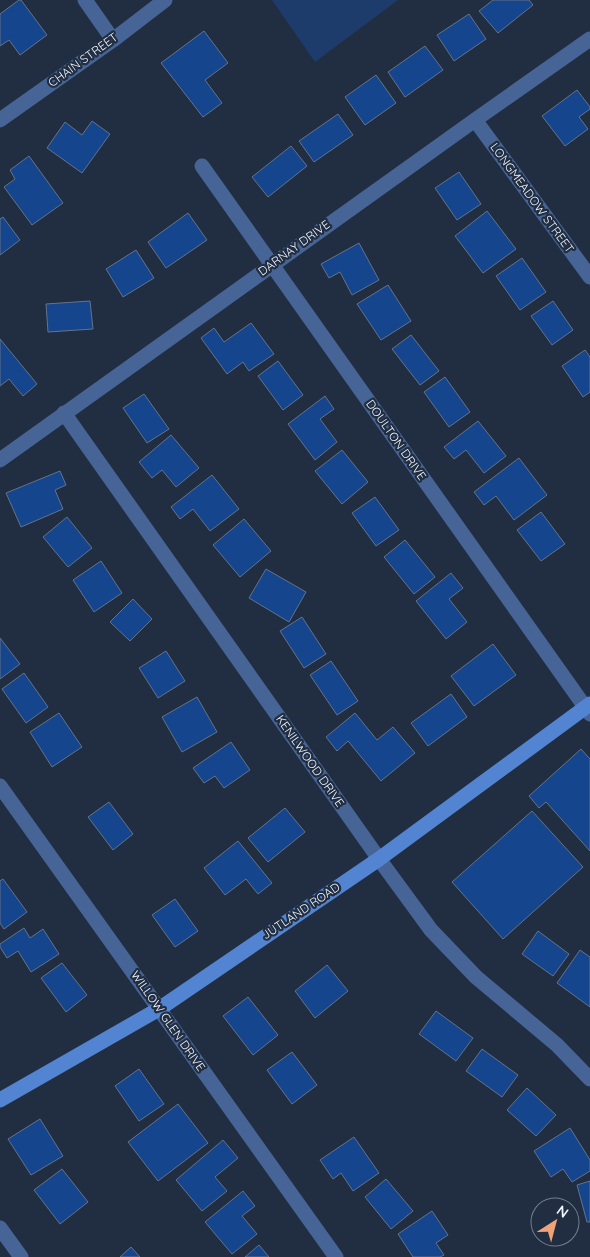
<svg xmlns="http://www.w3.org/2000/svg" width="590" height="1257" font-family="Quicksand,sans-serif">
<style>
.green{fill:#1d3c6b}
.building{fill:#15458d;stroke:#657389}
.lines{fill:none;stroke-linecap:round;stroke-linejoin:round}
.street{stroke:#466596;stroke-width:15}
.secondary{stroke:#5284d1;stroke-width:15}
.labels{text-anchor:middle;stroke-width:4.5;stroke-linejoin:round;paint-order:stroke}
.street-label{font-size:12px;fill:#eef5ff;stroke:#212d40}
</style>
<rect width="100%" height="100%" fill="#212d40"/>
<path class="green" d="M272,0h126l-83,62z"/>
<path class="building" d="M19,0h2l26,35 -27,20 -11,-15 -9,6v-32z
M493,0h36l4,5 -35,28 -19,-22z
M469,14l17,25 -32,22 -17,-26z
M204,31l24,32 -23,17 17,23 -19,14 -42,-54z
M425,46l18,24 -38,27 -17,-25z
M376,75l20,28 -31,22 -20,-28z
M577,90l13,17v2l-11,8 9,12 -23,17 -23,-30z
M338,114l15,21 -39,27 -15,-21z
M92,121l18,13 -28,39 -35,-25 18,-26 17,13z
M291,146l16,20 -39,31 -16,-20z
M29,156l34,47 -31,22 -28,-38 11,-8 -5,-9z
M459,172l22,32 -24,16 -22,-32z
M487,211l29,38 -33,24 -28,-37z
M188,213l19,27 -41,28 -18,-26z
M3,217l17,23 -20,15v-36z
M359,243l20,37 -27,15 -12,-23 -11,6 -8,-14z
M136,250l18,28 -31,19 -17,-28z
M522,258l24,34 -26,18 -24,-34z
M388,285l23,36 -30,19 -24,-36z
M90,301l3,28 -45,3 -2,-28z
M553,301l20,29 -21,15 -21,-29z
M251,323l23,31 -25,17 -6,-9 -16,12 -26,-36 13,-10 10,14z
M411,335l28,36 -19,14 -28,-36z
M0,339l37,45 -14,12 -14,-17 -9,7z
M585,350l5,7v35l-7,5 -21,-31z
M278,361l25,34 -20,15 -25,-34z
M445,377l25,35 -21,15 -25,-35z
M144,394l25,35 -22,14 -24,-35z
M325,396l9,13 -14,10 17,23 -22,18 -27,-36z
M478,421l28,35 -22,17 -18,-23 -12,9 -10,-12z
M171,435l28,33 -23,19 -14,-17 -10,8 -13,-16z
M342,450l26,32 -26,22 -27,-33z
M519,458l28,37 -33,25 -18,-24 -12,9 -10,-13z
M60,471l6,14 -11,5 8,19 -42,18 -15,-34z
M212,475l27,34 -29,22 -17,-22 -13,10 -9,-12z
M375,497l24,33 -23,16 -24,-33z
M541,512l24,32 -24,17 -24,-31z
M67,517l25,31 -24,19 -25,-30z
M244,519l27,32 -31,26 -27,-32z
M405,540l30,37 -21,17 -30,-37z
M101,561l21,32 -28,19 -21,-32z
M266,569l40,23 -17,30 -40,-24z
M451,573l12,15 -14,11 18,23 -21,17 -30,-38z
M133,599l19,20 -22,22 -20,-19z
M302,617l24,37 -22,14 -24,-37z
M0,638l20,26 -20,15z
M493,644l23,31 -42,31 -23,-30z
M166,651l19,30 -27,17 -19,-30z
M331,661l27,40 -21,14 -27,-40z
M24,673l24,34 -22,16 -24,-34z
M451,694l16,23 -39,29 -17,-23z
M197,697l20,35 -35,20 -20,-35z
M59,713l23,34 -30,20 -22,-35z
M355,713l22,27 16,-13 22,26 -34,28 -33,-40 -11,10 -11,-14z
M231,742l19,28 -26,18 -9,-12 -11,7 -11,-15z
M581,749l9,10v92l-44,-49 -7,6 -10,-12z
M109,802l24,32 -20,16 -25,-33z
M285,808l20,24 -37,30 -20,-24z
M532,811l51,56 -80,72 -51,-57z
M238,841l34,42 -14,11 -12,-15 -21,16 -21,-27z
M3,879l24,33 -23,17 -4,-6v-42z
M175,899l23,32 -23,16 -23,-32z
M24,928l6,10 13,-9 16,25 -28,18 -13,-21 -11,7 -7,-11v-3z
M538,931l31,23 -16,22 -31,-22z
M580,950l10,7v50l-33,-24z
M62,963l25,32 -21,17 -25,-34z
M327,965l21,26 -33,27 -20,-27z
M248,997l30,38 -25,20 -30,-39z
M436,1011l37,27 -17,23 -37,-27z
M482,1049l36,26 -16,22 -36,-26z
M292,1052l25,33 -25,19 -25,-34z
M139,1069l25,35 -25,17 -24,-35z
M527,1088l29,27 -20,21 -29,-26z
M178,1104l30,39 -50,38 -30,-39z
M40,1119l23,37 -32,19 -23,-36z
M570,1128l20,32v11l-18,11 -9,-13 -12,8 -17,-26z
M354,1137l25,36 -26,18 -12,-18 -8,6 -13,-19z
M223,1140l15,18 -23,19 12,14 -25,20 -26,-31z
M62,1169l26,33 -28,22 -26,-34z
M386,1179l27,32 -22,18 -26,-32z
M590,1181v41h-3l-10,-37z
M243,1191l12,15 -13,10 15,18 -25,20 -27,-32z
M432,1211l16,24 -12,8 8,12 -4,2h-27l-15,-23z
M259,1245l10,12h-24z
M131,1247l9,10h-20z"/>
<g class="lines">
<path class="street" d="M85,0l28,40
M0,120l113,-80 52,-40
M475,120l115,157
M202,166l388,548
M64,413l315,446 52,71 45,47 81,68 33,34
M0,460l475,-340 115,-81
M0,786l336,471
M0,1228l21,29"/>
<path class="secondary" d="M0,1100l159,-91 220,-150 211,-155"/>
</g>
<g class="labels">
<g class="street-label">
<text transform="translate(83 60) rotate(-36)" y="4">CHAIN STREET</text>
<text transform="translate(532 198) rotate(54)" y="4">LONGMEADOW STREET</text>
<text transform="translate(294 248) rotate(-36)" y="4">DARNAY DRIVE</text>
<text transform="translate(396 440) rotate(55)" y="4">DOULTON DRIVE</text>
<text transform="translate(310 761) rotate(55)" y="4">KENILWOOD DRIVE</text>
<text transform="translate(301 911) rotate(-34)" y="4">JUTLAND ROAD</text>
<text transform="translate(168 1021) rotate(55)" y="4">WILLOW GLEN DRIVE</text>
</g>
</g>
<g transform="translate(555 1222) rotate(36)"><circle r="24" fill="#212d40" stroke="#737d8c"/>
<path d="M0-4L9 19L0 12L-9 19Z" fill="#f0a279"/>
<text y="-8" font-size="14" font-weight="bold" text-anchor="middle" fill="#eef5ff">N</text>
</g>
</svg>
